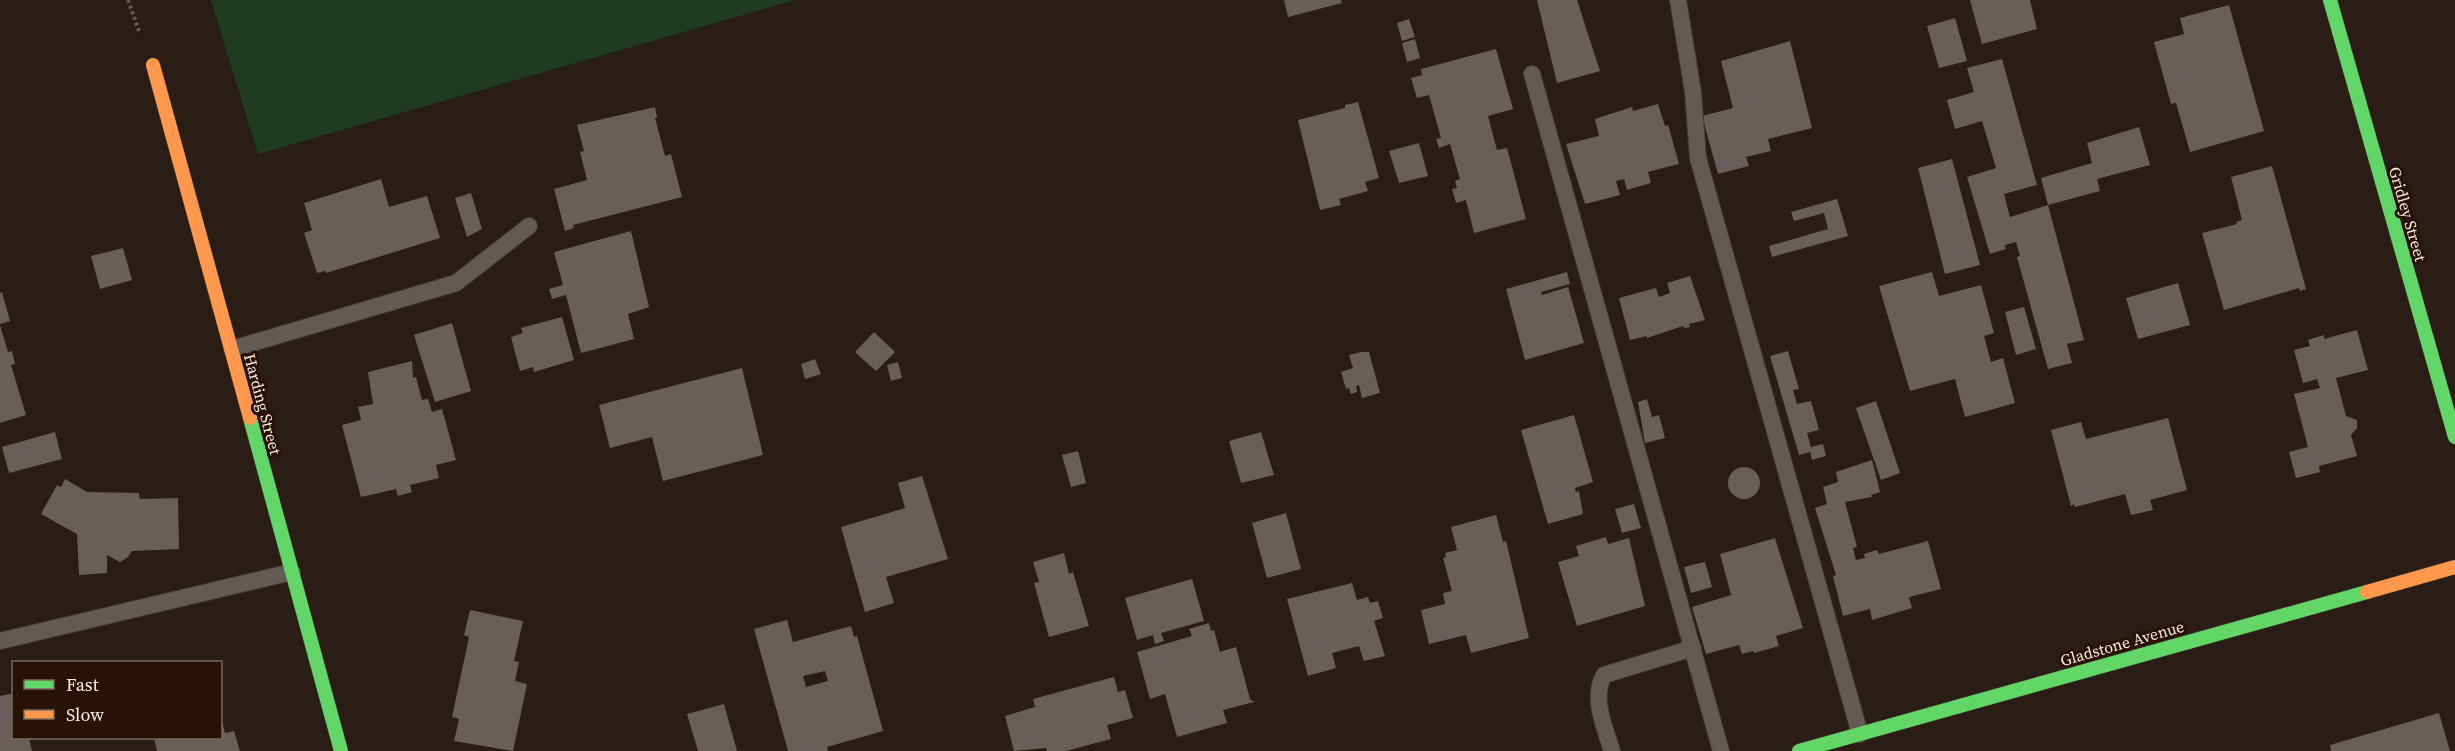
<svg xmlns="http://www.w3.org/2000/svg" width="2455" height="751" font-family="'Source Serif 4',serif">
<style>
.green{fill:#1f3c1e}
.building{fill:#6a5e5a;fill-rule:evenodd}
.lines{fill:none;stroke-linecap:round;stroke-linejoin:round}
.lane-casing{stroke:#443a34;stroke-width:18}
.fast-casing{stroke:#443a34;stroke-width:15}
.slow-casing{stroke:#443a34;stroke-width:15}
.path{stroke:#655c57;stroke-width:4;stroke-dasharray:3 3;stroke-linecap:butt}
.lane{stroke:#645a55;stroke-width:16}
.fast{stroke:#63d668;stroke-width:14}
.slow{stroke:#ff974d;stroke-width:14}
.labels{text-anchor:middle;stroke-width:6;stroke-linejoin:round;paint-order:stroke}
.street-label{font-size:16px;fill:#fcece3;stroke:#271205}
</style>
<rect width="100%" height="100%" fill="#291d16"/>
<path class="green" d="M211,0h584l-537,154z"/>
<path class="building" d="M1284,0h57l1,3 -54,14z
M1537,0h40l23,71 -43,12z
M1970,0h60l7,29 -55,15z
M2229,5l35,126 -74,21 -14,-49 -5,1 -17,-62 30,-8 -4,-16z
M1955,18l12,43 -28,7 -12,-42z
M1409,19l6,18 -13,4 -5,-18z
M1415,39l5,19 -13,4 -5,-19z
M1790,41l22,87 -44,11 3,12 -25,6 3,9 -31,8 -16,-58 31,-8 -12,-47z
M1496,49l17,60 -25,7 9,34 10,-2 19,71 -52,14 -8,-33 -10,3 -4,-14 5,-1 -2,-7 5,-2 -10,-35 -11,4 -3,-9 5,-1 -12,-43 -12,3 -6,-20 11,-3 -1,-6z
M2002,59l35,126 -33,9 6,23 38,-12 36,135 -17,4 5,19 -24,6 -31,-112 3,-1 -4,-14 -11,3 1,4 -16,5 -23,-77 29,-9 -14,-47 -27,8 -8,-29 27,-8 -7,-24z
M1358,102l21,76 -14,4 3,9 -29,8 2,6 -21,5 -22,-90 47,-12v-3z
M1658,104l7,22 3,-1 11,39 -31,8 3,11 -24,7 -3,-11 -8,2 4,14 -35,9 -19,-60 33,-8 -4,-17 37,-12 1,4z
M655,107l2,11h-2l10,38 6,-2 11,43 -109,28 1,3 -9,3 -11,-42 33,-9 -7,-28 4,-1 -7,-26z
M2139,127l11,38 -53,14 3,12 -52,14 -7,-27 51,-15 -5,-20z
M1419,143l9,33 -29,7 -10,-32z
M1952,159l28,106 -35,9 -27,-106z
M2272,166l34,123 -6,2 -1,-3 -75,22 -22,-77 35,-9 -1,-2 6,-2 -11,-43z
M381,179l8,28 38,-11 13,42 -114,35 -1,-2 -8,2 -13,-40 8,-3 -8,-27z
M471,193l11,36 -15,8 -12,-39z
M1837,199l11,37 -76,21 -3,-11 59,-17 -4,-16 -30,8 -3,-9z
M631,231l18,76 -21,7 6,25 -53,14 -15,-58 -14,4 -3,-10 14,-4 -9,-33z
M123,248l9,32 -32,9 -9,-33z
M1567,272l3,12 -29,8 1,3 26,-8 16,56 -59,17 -19,-71z
M1932,272l7,24 42,-11 13,48 -10,3 7,26 12,-4 12,45 -50,14 -10,-38 -45,12 -31,-105z
M1690,276l15,44 -16,4 1,3 -6,1 -1,-2 -36,12v-2l-17,4 -11,-42 37,-10 3,9 11,-4 -3,-10z
M2178,283l12,42 -52,14 -12,-41z
M2,292l8,29 -10,3v-31z
M2024,307l12,42 -20,6 -11,-43z
M562,317l12,43 -40,12 -1,-5 -13,4 -9,-34 12,-4 -2,-5z
M452,323l19,68 -36,11 -21,-67z
M0,325l8,27 4,-1 3,13 -4,1 15,50 -26,8z
M2357,330l11,40 -32,8 10,38 11,4v8l-6,7 6,21 -38,10 1,6 -24,6 -7,-26 19,-5 -14,-53 26,-6 -3,-9 -14,4 -9,-33 16,-4 -2,-6 16,-5v4z
M874,332l21,20 -19,19 -21,-19z
M1788,351l11,38 -6,1 4,14 14,-3 8,29 -12,3 4,14 12,-3 3,12 -14,4 -2,-8 -11,3 -29,-99z
M1361,352h8l11,41 -18,5 -3,-13 -3,1 1,6 -6,2 -2,-6 -3,1 -5,-17 12,-4 -4,-13z
M815,359l6,15 -16,5 -4,-15z
M412,361l1,17 3,-1 6,23 6,-1 4,13 10,-3 14,51 -20,5 3,13 -29,7 2,7 -14,4 -2,-7 -35,8 -19,-72 19,-5 -3,-13 15,-3 -5,-32z
M898,362l4,16 -11,3 -4,-16z
M742,368l21,87 -100,26 -11,-44 -42,11 -11,-43z
M1647,399l5,18 7,-2 6,23 -20,5 -7,-41z
M1876,401l24,72 -19,7 -25,-72z
M1574,415l19,67 -18,6 1,4 3,-1 4,23 -35,10 -27,-94z
M2168,418l19,72 -37,10 3,10 -22,5 -6,-21 -50,13 -1,-3 -3,2 -20,-76 30,-8 5,17z
M55,432l7,27 -53,14 -7,-26z
M1261,432l13,43 -33,8 -12,-42z
M1078,451l8,32 -15,4 -9,-32z
M1872,460l8,32 -9,3 1,2 -27,5 12,45 -4,1 3,12 9,-2 -1,-4 13,-4 2,4 49,-13 13,48 -32,8 3,11 -40,12 -2,-11 -27,7 -10,-40 3,-1 -21,-67 12,-4 -4,-17 15,-5 -2,-10z
M1728 483a16 16 0 1 1 32 0a16 16 0 1 1-32 0Z
M922,476l26,83 -62,18 8,26 -29,9 -24,-85 64,-19 -7,-25z
M65,479l22,13 52,1 1,6 38,-1 1,51 -47,2 -4,6 -8,5 -13,-7v18l-28,2 -2,-41 -36,-20 16,-29 4,2z
M1634,504l7,24 -19,5 -7,-24z
M1286,513l15,56 -34,9 -15,-55z
M1496,515l7,27 3,-1 23,97 -58,15 -5,-18 -37,9 -8,-34 24,-6 -2,-11 9,-2 -9,-33 3,-1 -1,-4 12,-3 -6,-23z
M1606,537l2,7 21,-6 16,68 -68,20 -19,-64 21,-6 -3,-10z
M1775,538l28,90 -27,8 3,10 -25,7 -1,-2 -11,3 -3,-9 -33,9 -14,-47 39,-12 -11,-41z
M1064,553l5,21 4,-2 16,54 -40,11 -15,-54 5,-1 -6,-20z
M1705,562l7,25 -21,6 -7,-26z
M1192,579l12,42 -43,12 3,8 -9,3 -2,-9 -16,5 -12,-42z
M1352,583l5,17 11,-3 2,6 8,-2 5,17 -9,3 11,35 -21,5 -5,-15 -27,7 4,15 -28,8 -21,-77z
M470,610l53,11 -9,40 5,1 -4,19 12,3 -14,67 -59,-10 5,-22 -7,-2 17,-80 -5,-2z
M787,620l6,22 58,-16 3,11 3,-1 26,95 -56,16 1,4h-40l-34,-122zM825,671l3,10 -22,6 -3,-11z
M1209,623l2,8 3,-1 6,22 16,-5 14,52 4,3 -31,8 4,13 -50,14 -12,-43 -15,5 -13,-47 55,-16 -3,-7z
M1114,677l4,15 7,-2 8,28 -26,7 4,14 -45,12h-19l-1,-3 -32,3 -9,-35 30,-9 -2,-8z
M14,693v45h15l3,13h-32v-55z
M724,704l13,47h-39l-11,-37z
M2439,713l11,38h-119l-1,-6z
M221,717l4,16 9,-2 6,20h-83l-3,-13h66z"/>
<g class="lines">
<g class="lane-casing">
<path id="lane" d="M1678,0l15,92 5,66 162,576
M1532,74l189,677
M232,349l224,-66 73,-57
M0,641l292,-69
M1612,751c-7,-24 -21,-52 -8,-76l89,-27"/>
</g>
<g class="fast-casing">
<path id="fast" d="M2330,0l125,437
M250,418l91,333
M1799,751l568,-159"/>
</g>
<g class="slow-casing">
<path id="slow" d="M153,65l97,353
M2367,592l88,-25"/>
</g>
<path class="path" d="M128,0l12,34"/>
<use href="#lane" class="lane"/>
<use href="#fast" class="fast"/>
<use href="#slow" class="slow"/>
</g>
<g class="labels">
<g class="street-label">
<text transform="translate(2408 214) rotate(74)" y="6">Gridley Street</text>
<text transform="translate(263 404) rotate(75)" y="6">Harding Street</text>
<text transform="translate(2122 643) rotate(-16)" y="6">Gladstone Avenue</text>
</g>
</g>
<rect x="12" y="661" width="210" height="78" fill="#271205" stroke="#7c695e" stroke-width="1.5"/>
<rect x="24" y="680" width="30" height="9" fill="#63d668" stroke="#7c695e" stroke-width="1.5"/>
<text x="66" y="691" font-size="18" fill="#fcece3">Fast</text>
<rect x="24" y="710" width="30" height="9" fill="#ff974d" stroke="#7c695e" stroke-width="1.5"/>
<text x="66" y="721" font-size="18" fill="#fcece3">Slow</text>
</svg>
